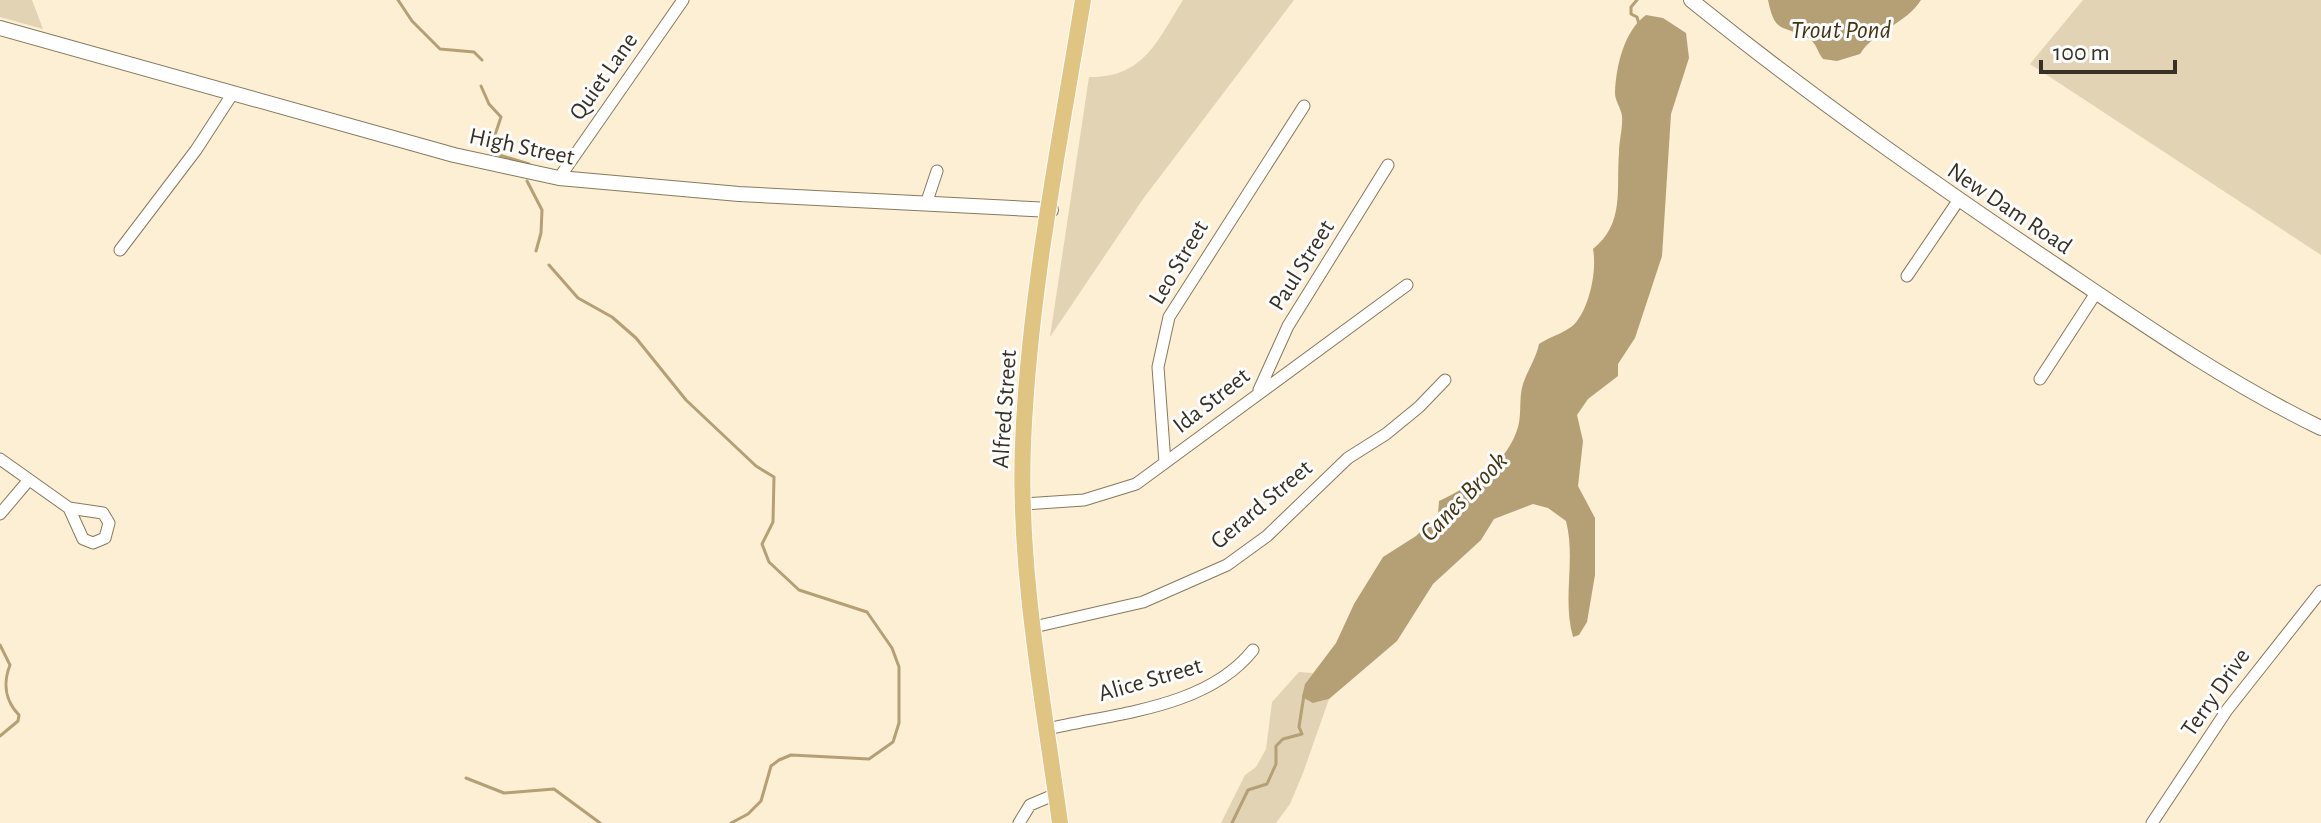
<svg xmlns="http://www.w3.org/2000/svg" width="2321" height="823" font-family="'Alegreya Sans',sans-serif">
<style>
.green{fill:#e2d3b4}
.water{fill:#b59f75}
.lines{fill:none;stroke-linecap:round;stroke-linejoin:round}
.stream{stroke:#b59f75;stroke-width:3}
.minor-casing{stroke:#88795b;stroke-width:13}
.tertiary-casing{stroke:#88795b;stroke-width:16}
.primary-casing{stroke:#fff;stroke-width:18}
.minor{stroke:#fff;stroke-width:11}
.tertiary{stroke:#fff;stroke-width:14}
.primary{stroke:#dfc482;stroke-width:16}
.labels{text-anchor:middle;stroke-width:6;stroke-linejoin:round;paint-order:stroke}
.street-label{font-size:24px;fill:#373024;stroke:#fdfdfd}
.water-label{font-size:26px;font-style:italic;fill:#443411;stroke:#fdfdfd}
</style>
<rect width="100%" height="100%" fill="#fcefd4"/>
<path class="green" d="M0,0h32l11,29 -43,-12z
M1183,0h111l-151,199 -93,138 39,-260c55,1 68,-36 94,-77z
M2083,0h238v255l-291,-191z
M1299,672l14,1 -8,11 8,19 16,-4 -26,74 -13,31 -14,19h-55l24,-48 11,-8 10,-18 6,-47z"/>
<path class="water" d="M1768,0h153c-15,24 -46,30 -61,54l-23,7 -14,-2c-6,-7 -6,-16 -15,-21 -27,-14 -33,-4 -40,-38z
M1646,15l17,3 23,15 3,25 -18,56 -9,142 -27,82 -17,26v12l-30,23 -11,16 6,26 -5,45 17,32v57l-8,47 -8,13 -6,2c-11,-39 3,-77 -7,-116l-18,-13 -15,-4 -39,15 -13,21 -48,44 -36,57 -68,58 -16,4 -11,-6 3,-13 31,-41 18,-39 29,-47 33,-21 22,-21 1,-14c31,-15 64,-34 77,-68 7,-16 2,-34 7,-49 5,-15 13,-25 16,-40 10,-7 32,-13 38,-23 13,-17 20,-51 16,-72 32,-26 23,-59 26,-96 0,-12 4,-26 3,-37 -1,-8 -7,-15 -7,-23 1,-27 9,-62 31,-78z"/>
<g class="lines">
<path class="stream" d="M398,0l14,21 28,28 34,3 8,8
M1637,0l-6,7v7l6,3 2,7
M481,86l8,18 12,13 -8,24 3,13 33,10
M527,181l15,29 -1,23 -5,18
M549,265l29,33 34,19 24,21 50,62 70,66 18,11 -1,45 -11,22 7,18 30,28 68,22 25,36 7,19v56l-6,19 -24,17 -78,-4 -12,5 -8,6 -10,35 -13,13 -17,9
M0,645l10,20c-7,18 -5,36 9,50l-1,6 -18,15
M466,778l38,15 50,-4 46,34
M1232,823l16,-33 19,-6 9,-20v-18l7,-7 19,-5 -3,-7 5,-32"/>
<g class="minor-casing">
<path id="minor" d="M559,178l124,-178
M926,204l11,-33
M120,250l76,-100 37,-57
M1907,276l51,-75
M2040,379l56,-86
M1259,390l29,-64 100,-161
M0,459l69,49 34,5 6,10 -4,15 -12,5 -10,-4 -14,-31
M1165,463l-7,-96 11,-50 135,-211
M1024,504l60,-4 52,-16 271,-199
M0,514l28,-33
M1034,627l109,-25 84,-37 40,-29 81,-78 38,-24 33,-27 26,-27
M1048,729c68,-16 159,-21 205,-79
M1019,823l11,-18 26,-11
M2152,823l75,-113 94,-119"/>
</g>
<g class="tertiary-casing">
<path id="tertiary" d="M1691,0c120,97 244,184 372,270 84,57 167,114 258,158
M0,28l454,127 105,23 180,16 312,16"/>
</g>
<g class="primary-casing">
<path id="primary" d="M1060,823c-17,-124 -42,-254 -37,-379 6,-149 36,-298 60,-444"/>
</g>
<use href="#minor" class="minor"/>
<use href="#tertiary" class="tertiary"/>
<use href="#primary" class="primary"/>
</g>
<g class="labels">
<g class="street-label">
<text transform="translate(603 76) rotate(-55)" y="8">Quiet Lane</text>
<text transform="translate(522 146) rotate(12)" y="8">High Street</text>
<text transform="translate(2010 208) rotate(34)" y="8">New Dam Road</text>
<text transform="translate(1178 262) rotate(-59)" y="8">Leo Street</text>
<text transform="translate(1301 265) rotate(-58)" y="8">Paul Street</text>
<text transform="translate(1211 400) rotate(-38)" y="8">Ida Street</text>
<text transform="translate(1004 409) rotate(-86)" y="8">Alfred Street</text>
<text transform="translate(1261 504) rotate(-40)" y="8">Gerard Street</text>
<text transform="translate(1150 679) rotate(-16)" y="8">Alice Street</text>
<text transform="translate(2215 692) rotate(-55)" y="8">Terry Drive</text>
</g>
<g class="water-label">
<text x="1841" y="38">Trout Pond</text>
<text transform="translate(1463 496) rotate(-46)" y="9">Canes Brook</text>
</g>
</g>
<path d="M2041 60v12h134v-12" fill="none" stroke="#373024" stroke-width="4"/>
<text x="2053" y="60" font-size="24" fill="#373024" stroke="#fdfdfd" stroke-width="6" paint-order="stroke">100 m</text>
</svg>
